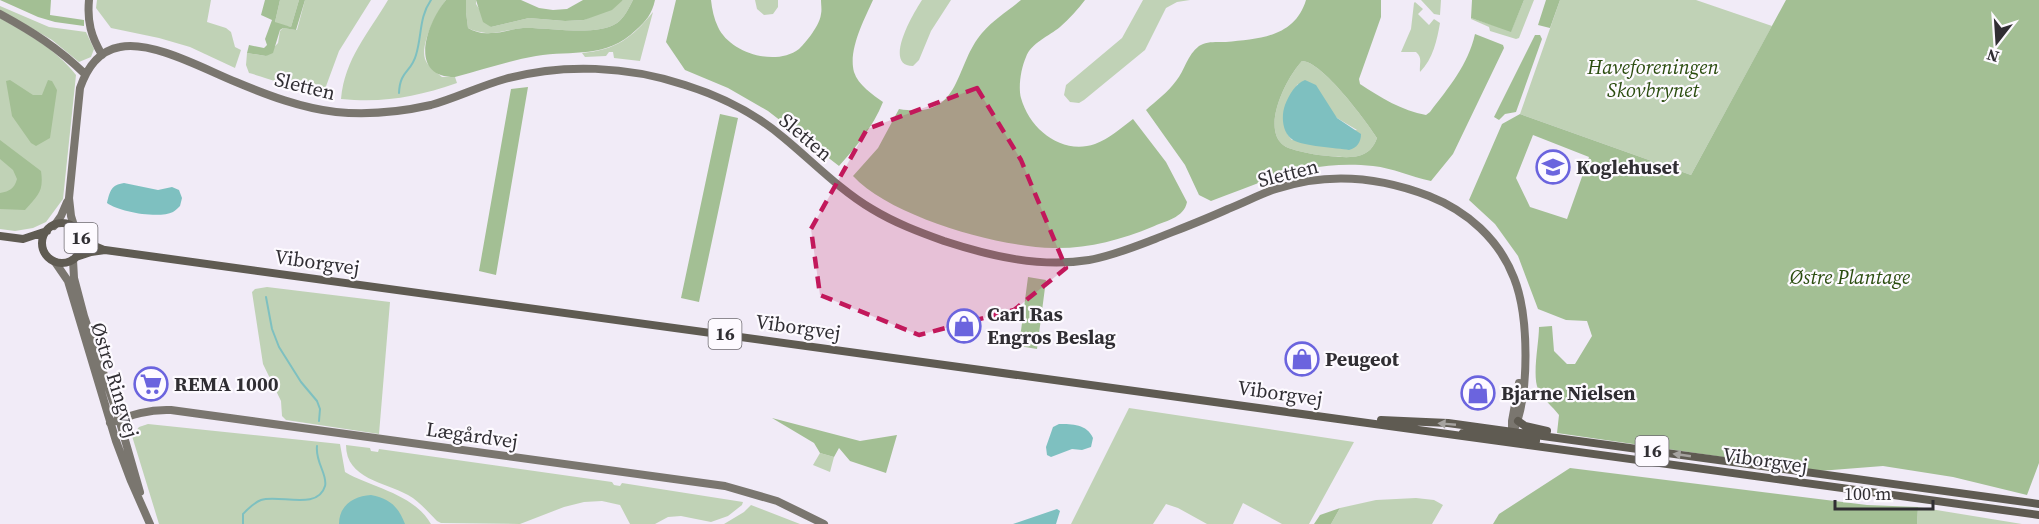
<svg xmlns="http://www.w3.org/2000/svg" width="2039" height="524" font-family="'Source Serif 4',serif">
<style>
.green{fill:#c0d2b6;fill-rule:evenodd}
.forest{fill:#a3bf94;fill-rule:evenodd}
.water{fill:#7ec0c0}
.lines{fill:none;stroke-linecap:round;stroke-linejoin:round}
.stream{stroke:#7ec0c0;stroke-width:2}
.secondary{stroke:#7a766f;stroke-width:8}
.primary{stroke:#5f5b52;stroke-width:8}
.oneway{fill:#a6a3a0}
.marked{fill:#c2185b;fill-opacity:0.2;stroke:#c2185b;stroke-width:4.5;stroke-dasharray:12 8;stroke-linejoin:round}
.labels{text-anchor:middle;stroke-width:4.5;stroke-linejoin:round;paint-order:stroke}
.shield{fill:#fdfaff;stroke:#6e6b70;stroke-width:1.5}
.shield-label{font-size:18px;font-weight:bold;fill:#302e33}
.park-label{font-size:20px;font-style:italic;fill:#2a4c0e;stroke:#fdfaff}
.street-label{font-size:20px;fill:#302e33;stroke:#fdfaff}
.poi-label{font-size:20px;font-weight:bold;fill:#302e33;stroke:#fdfaff;text-anchor:start}
</style>
<rect width="100%" height="100%" fill="#f1ebf7"/>
<path class="green" d="M97,0h114l-4,22 19,6 5,4 4,15 6,3 -6,18 -45,-21 -31,-9 -48,-10 -15,-20z
M280,0h19l-8,27 -15,-3 -1,-2z
M305,0h66l-32,51 -14,38c-13,7 -60,-12 -76,-16l-3,-8 1,-12 19,3 12,-13 2,-12 3,-3 14,2z
M388,0h58c-9,12 -26,44 -21,59 2,7 11,13 17,18h13l2,6c-41,14 -72,20 -116,16 4,-41 27,-65 47,-99z
M466,0h10v4l15,23 38,-9 36,3 19,-1 39,-20h10c-4,8 -9,18 -16,23 -21,14 -69,4 -94,5 -12,1 -25,6 -37,5 -7,-1 -12,-2 -18,-5l-2,-16z
M755,0h23v7l-5,7 -9,1 -7,-6z
M922,0h29l-20,31 -12,29 -6,6c-31,0 1,-54 9,-66z
M1143,0h47l-13,2 -11,6 -21,42 -61,50 -5,3 -9,-1 -6,-7 2,-10 56,-47z
M1421,0h20l-1,15 -6,-1z
M1524,0h10l-15,38 -3,1 -26,-8 -1,-4 -18,-8v-1l40,13z
M1560,0h136l76,26 -81,149 -171,-61z
M1415,2l8,7 -5,5 11,11 5,-6 6,4c-3,17 -7,36 -20,49 -1,-8 3,-14 -4,-20h-15l10,-23 3,-26z
M0,6l49,21 37,5 8,17 -3,8 -12,5 -27,-22 -52,-30z
M653,12l-13,49 -26,-3 -1,-6h-4l-3,4 -21,1 -3,-4c34,-3 50,-15 71,-41z
M0,18c28,16 56,31 76,57l-13,124 -17,23 -13,6 -18,3 -15,-2z
M1302,61c20,0 64,60 75,77 -3,9 -9,16 -19,18 -12,4 -68,-3 -76,-12 -20,-19 5,-67 20,-83zM1298,84l39,34 20,12 -65,10c-15,-15 -5,-42 6,-56z
M267,287l123,15 -11,132 -93,-14 -4,-4 -1,-15 -18,-37 -11,-72 3,-3z
M1129,408l225,34 -45,82h-27l-39,-21 -10,21h-26l-29,-16 -12,-4 -13,20h-82z
M148,424l192,20 5,28c27,16 68,21 86,52h-272l-27,-88 7,-9z
M346,445l24,3 1,3 7,1 1,-3 233,33 2,3 6,1 2,-3 121,19 -1,3 -14,11 -17,6 -30,-6 -13,1 -13,7h-25l-10,-19 -18,-4 -18,1 -20,5 -44,17 -79,-1 -4,-2c-9,-9 -18,-20 -29,-26 -23,-13 -62,-16 -62,-50z
M820,453l14,4 -4,15 -17,-7z
M1416,498l18,2 9,5 -11,19h-101l9,-16 36,-8z
M751,505l49,19h-76l20,-12z
M1918,507l104,17h-105z"/>
<path class="forest" d="M0,0h51l-1,15 34,5v6l-29,-4 -17,-5z
M265,0h15l-5,22 16,5 8,-27h6l-9,30 -13,-2 -3,2 -7,23 -7,3 -19,-3 2,-8 15,3 3,-3 -2,-6 7,-19 -11,-5z
M446,0h20v12l2,16c7,4 14,6 23,5 11,0 21,-4 32,-5 25,-1 73,9 94,-5 7,-5 12,-15 16,-23h22c-3,14 -9,21 -19,30 -30,29 -63,20 -100,26 -28,5 -54,14 -81,21 -48,0 -28,-54 -9,-77z
M476,0h45l18,8 14,2 14,-1 16,-9h40l-11,10 -28,10 -19,1 -36,-3 -38,9 -8,-5z
M676,0h35c1,9 3,19 7,27 12,26 57,40 81,22 4,-4 9,-10 12,-14 4,-6 9,-13 10,-21 1,-4 0,-10 0,-14h52c-9,20 -25,50 -19,72 4,13 19,23 29,30 -10,25 -27,45 -44,64l-71,-55 -40,-23 -43,-18 -19,-28z
M1021,0h64c-7,9 -16,19 -25,27 -11,9 -29,16 -34,30 -5,11 -8,30 -5,41 9,32 41,57 74,46 14,-5 26,-16 38,-25l33,43 21,40c-3,16 -22,19 -35,25 -31,13 -66,22 -99,21 -55,-1 -162,-31 -200,-72l25,-28 21,-39c64,11 54,-42 83,-76 11,-13 26,-22 39,-33z
M1306,0h75v17l-22,62 1,5c20,13 42,27 66,31l4,-3c19,-25 38,-47 45,-78l28,11 1,3 -51,106 -22,27c-20,-4 -38,-13 -58,-15 -61,-7 -106,14 -162,35l-12,-6 -14,-30 -39,-55c10,-9 22,-18 30,-29 9,-11 11,-26 23,-35 7,-5 18,-4 27,-4 33,-3 69,-5 80,-42zM1302,61c20,0 64,60 75,77 -3,9 -9,16 -19,18 -12,4 -68,-3 -76,-12 -20,-19 5,-67 20,-83z
M1472,0h52l-13,32 -40,-14z
M1546,0h14l-10,28 -12,-3z
M1786,0h253v463l-12,32 -74,-18 -70,-11 -64,5 -262,-38 2,-18c-6,-8 -17,-17 -21,-26 -6,-14 1,-46 1,-62l13,-1 2,25 13,13h8l17,-28 -5,-15 -21,-1 -28,-11 -20,-53 -23,-32 -26,-24 33,-76 18,-10 171,61zM1533,135l56,22 -22,62 -37,-12 -14,-29z
M1535,35h5l2,4 -26,73 -11,2 -6,6 -5,-3z
M10,80l23,15h9l6,-15 4,1 5,9 -7,48 -14,8 -5,-3 -19,-27 -6,-35z
M528,87l-32,188 -17,-4 32,-182z
M720,114l18,4 -39,184 -18,-4z
M0,140l41,31c3,21 -3,24 -16,39l-25,-1v-16c10,-2 14,-4 17,-14l-4,-9 -13,-11z
M1028,277l18,3 -9,69 -18,-3z
M772,418l88,23 37,-6 -11,38 -36,-12 -11,-13 -5,9 -14,-4 -6,-10z
M1570,468l297,37 51,2 -1,17h-424l6,-10z
M1340,508l-9,16h-17l6,-9z"/>
<path class="water" d="M1305,80l11,5 21,33 24,16c0,8 -4,14 -12,16 -12,-2 -47,-4 -56,-10 -11,-7 -12,-24 -8,-35 4,-10 10,-21 20,-25z
M124,183l34,7 14,-3 7,3 3,8 -2,8c-2,2 -4,4 -7,6 -14,7 -54,0 -66,-9 3,-12 4,-18 17,-20z
M1059,424c13,0 28,0 34,14l-2,9 -9,3 -10,-1 -21,8 -4,-2 -1,-8 7,-20z
M371,495c19,4 27,11 34,29h-66c0,-19 15,-28 32,-29z
M1057,509l3,2 -4,13h-43z"/>
<g class="lines">
<path class="stream" d="M399,93c1,-23 12,-20 17,-38 6,-19 3,-38 15,-55
M266,297l6,32 7,18 22,35 16,19 3,8 -1,12
M243,524v-10c5,-5 10,-11 18,-14 18,-6 57,11 64,-14 3,-11 -10,-24 -8,-40"/>
<path class="secondary" d="M89,0c-2,22 2,36 13,55
M0,14c33,18 58,34 85,60
M54,226l7,-10 6,-14
M75,229l-4,-13 -2,-18 11,-110c7,-20 18,-37 40,-41 32,-7 86,23 116,35 31,13 65,26 100,30 31,3 64,0 95,-7 25,-7 49,-19 74,-26 58,-16 123,-13 180,6 35,11 71,29 99,53 29,24 56,52 88,71 23,14 47,23 72,32 46,15 96,27 145,19 23,-4 45,-13 66,-21 25,-10 49,-19 73,-30 16,-6 32,-15 48,-20 51,-17 104,-12 153,7 38,15 70,43 85,82 15,38 16,117 -1,154
M73,260l1,18 10,38 35,103 21,73
M55,262l13,19 48,160 15,40 19,43
M110,423c21,-8 39,-14 61,-13l554,76 52,15 47,23
M1512,430v-9l7,-38"/>
<path class="primary" d="M42 243a20 20 0 1 1 40 0a20 20 0 1 1-40 0Z
M80,235l12,10 12,5
M0,236l23,3 24,-8
M76,257l15,-5 14,-2 1934,265
M1381,420l67,3 591,81
M1518,421l7,5 22,5
M1463,433l12,-1 61,9"/>
</g>
<defs><path id="oneway-solid" d="M-6-.8H1V-3.2L6.5 0L1 3.2V.8H-6Z" transform="scale(1.5)"/></defs>
<g class="oneway">
<use href="#oneway-solid" transform="translate(1447 424) rotate(-175)"/>
<use href="#oneway-solid" transform="translate(1682 455) rotate(-172)"/>
</g>
<path class="marked" d="M977,88l44,72 45,108 -52,42 -95,25 -99,-40 -9,-66 56,-100z"/>
<defs>
<g id="school-ring" transform="scale(1.725)"><circle r="9.5" fill="#fdfaff" stroke="#6b64de" stroke-width="1.5"/><path d="M0-5L7-2L0 1L-7-2ZM-4 1L0 2.5L4 1V4Q0 6-4 4Z" fill="#6b64de"/></g>
<g id="shop-ring" transform="scale(1.725)"><circle r="9.5" fill="#fdfaff" stroke="#6b64de" stroke-width="1.5"/><path d="M-5-2.5h2.3a2.7 3.5 0 0 1 5.4 0H5L5.5 6h-11ZM-1.5-2.5h3a1.5 2.3 0 0 0-3 0Z" fill="#6b64de"/></g>
<g id="supermarket-ring" transform="scale(1.725)"><circle r="9.5" fill="#fdfaff" stroke="#6b64de" stroke-width="1.5"/><path d="M-6-5.5h2.5l.6 2H6L4.5 2H-2.5L-4.4-4H-6ZM-1.5 3.2a1.3 1.3 0 1 0 .1 0ZM3 3.2a1.3 1.3 0 1 0 .1 0Z" fill="#6b64de"/></g>
</defs>
<g fill-rule="evenodd">
<use href="#school-ring" x="1553" y="167"/>
<use href="#shop-ring" x="964" y="326"/>
<use href="#shop-ring" x="1302" y="359"/>
<use href="#supermarket-ring" x="151" y="384"/>
<use href="#shop-ring" x="1478" y="393"/>
</g>
<g class="labels">
<g class="shield">
<rect x="64.5" y="223" width="33" height="30" rx="4.5"/>
<rect x="708.5" y="319" width="33" height="30" rx="4.5"/>
<rect x="1635.5" y="436" width="33" height="30" rx="4.5"/>
</g>
<g class="shield-label">
<text x="81" y="244">16</text>
<text x="725" y="340">16</text>
<text x="1652" y="457">16</text>
</g>
<g class="park-label">
<text x="1653" y="74">Haveforeningen<tspan x="1653" dy="23">Skovbrynet</tspan></text>
<text x="1850" y="284">Østre Plantage</text>
</g>
<g class="street-label">
<text transform="translate(305 86) rotate(14)" y="7">Sletten</text>
<text transform="translate(806 137) rotate(40)" y="7">Sletten</text>
<text transform="translate(1288 173) rotate(-14)" y="7">Sletten</text>
<text transform="translate(317 262) rotate(8)" y="7">Viborgvej</text>
<text transform="translate(798 327) rotate(8)" y="7">Viborgvej</text>
<text transform="translate(115 380) rotate(73)" y="7">Østre Ringvej</text>
<text transform="translate(1280 393) rotate(8)" y="7">Viborgvej</text>
<text transform="translate(472 435) rotate(8)" y="7">Lægårdvej</text>
<text transform="translate(1765 460) rotate(8)" y="7">Viborgvej</text>
</g>
<g class="poi-label">
<text x="1576" y="174">Koglehuset</text>
<text x="987" y="321">Carl Ras<tspan x="987" dy="23">Engros Beslag</tspan></text>
<text x="1325" y="366">Peugeot</text>
<text x="174" y="391">REMA 1000</text>
<text x="1501" y="400">Bjarne Nielsen</text>
</g>
</g>
<g transform="translate(1997 42) rotate(197)" stroke="#fdfaff" stroke-width="4.5" paint-order="stroke">
<path d="M0-4.5L10 22L0 15L-10 22Z" fill="#302e33"/>
<text y="-9" font-size="16" font-weight="bold" text-anchor="middle" fill="#302e33">N</text>
</g>
<path d="M1835 500v9h98v-9" fill="none" stroke="#302e33" stroke-width="3"/>
<text x="1844" y="500" font-size="18" fill="#302e33" stroke="#fdfaff" stroke-width="4.5" paint-order="stroke">100 m</text>
</svg>
